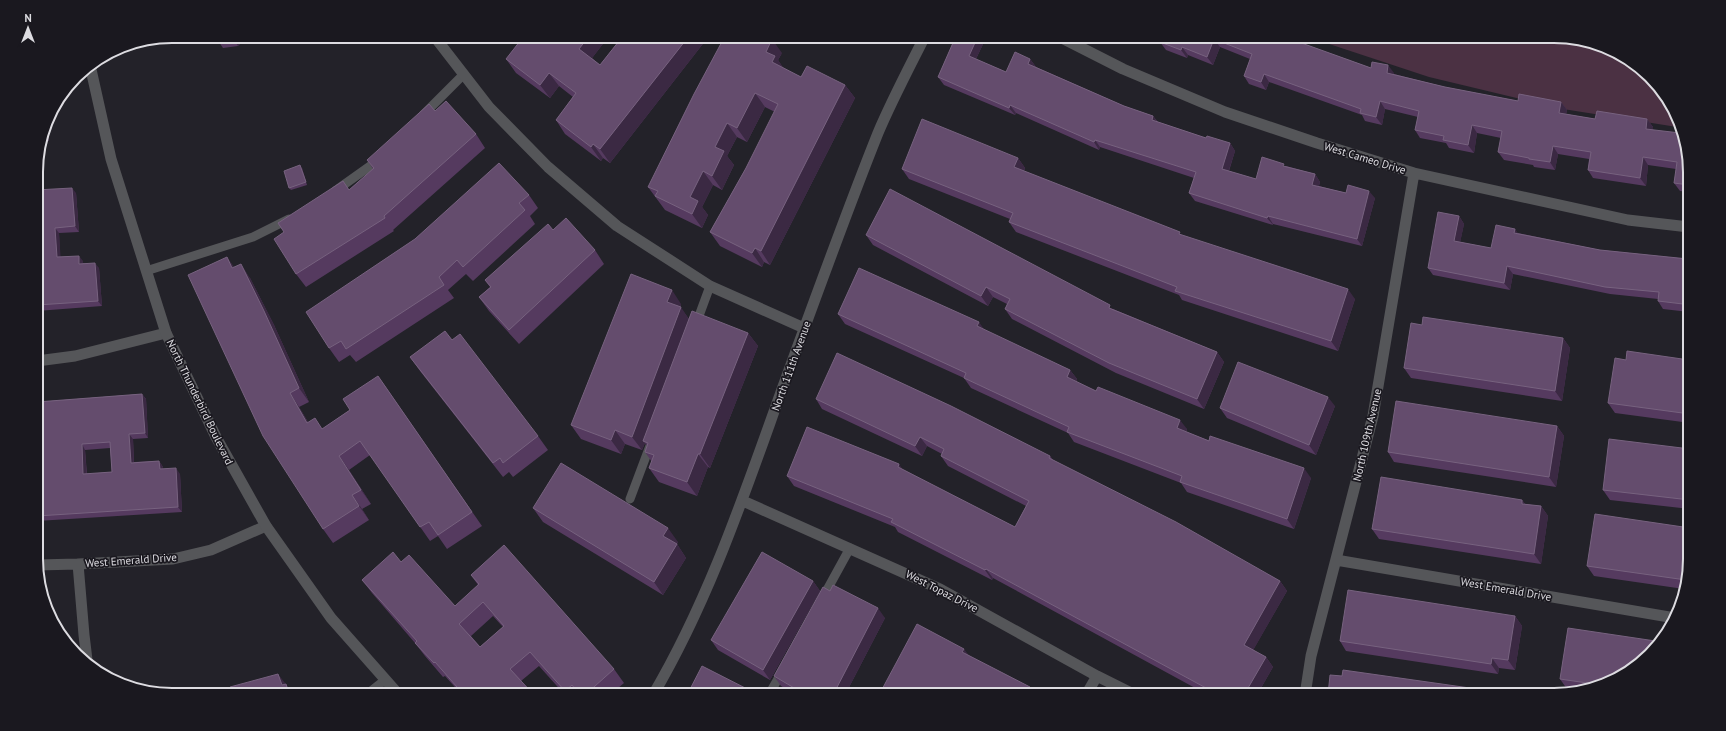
<svg xmlns="http://www.w3.org/2000/svg" width="1726" height="731" font-family="'PT Sans',sans-serif">
<style>
.green{fill:#4b3143}
.lines{fill:none;stroke-linecap:round;stroke-linejoin:round}
.service{stroke:#555659;stroke-width:9}
.minor{stroke:#555659;stroke-width:11}
.tertiary{stroke:#555659;stroke-width:11}
.wall{fill:#553a5f;fill-rule:evenodd}
.shaded-wall{fill:#3b2943}
.building{fill:#644c6d;stroke:#77627f;fill-rule:evenodd}
.labels{text-anchor:middle;stroke-width:3.5;stroke-linejoin:round;paint-order:stroke}
.street-label{font-size:11px;fill:#dddce1;stroke:#1a181f}
.rim{fill:none;stroke:#dddce1;stroke-width:2}
</style>
<rect width="100%" height="100%" fill="#232229"/>
<path class="green" d="M1305,36h249l52,10 56,43 15,38 -114,-18 -134,-32z"/>
<g class="lines">
<path class="service" d="M423,115l41,-41
M335,191l45,-32
M146,271l107,-34 36,-18
M696,324l14,-38
M630,499l21,-56
M822,599l28,-51
M771,691l12,-21
M366,695l19,-15"/>
<path class="minor" d="M434,36l55,71 59,60 69,59 93,60 94,42
M1058,36l65,33 102,43 92,31 97,30 214,47 61,7
M37,361l38,-5 91,-23
M743,501l197,88 157,87 38,19
M1336,560l339,58
M78,564l6,71 3,25
M37,565l41,-1 95,-5 38,-9 55,-24
M653,695c56,-95 91,-200 128,-303 32,-87 63,-174 97,-259 14,-33 31,-65 47,-97
M1086,695l11,-19
M1305,695l6,-39 62,-240 41,-243"/>
<path class="tertiary" d="M90,65l21,94 55,174 50,104 50,89 65,92 68,77"/>
</g>
<path class="wall" d="M195,36h6l-5,2z
M215,36h32l-9,10 -15,2z
M524,36h85l-17,22 8,7 23,-29h86l-99,127 -7,-5 -2,3 -36,-27 -9,-14 17,-23 -14,-11 -9,12 -34,-25 -10,-14z
M867,36h16l-3,7z
M956,36h26l3,4 -9,19 30,13 24,-13 6,8 88,39 29,10 5,6 48,16 24,5 5,8 -6,20 27,8 30,-13 29,8 5,8 -1,4 27,7 29,5 -13,48 -89,-22v1l-78,-24 -6,-8 5,-15 -94,-31 -1,3 -83,-37 -1,2 -71,-30 -6,-8z
M1162,36l125,2 84,30 23,5v1l51,13 73,14 43,1 6,8 -1,4 29,5h52l6,8 -1,2 37,25v38l-9,-1 -6,-8 2,-14 -28,-4 -2,21 -53,-8 -5,-8 1,-11 -31,-5 -3,16 -21,-3 -1,-2 -29,-5 -6,-8 3,-14 -24,-5 -3,20 -25,-5 -3,-5 -26,-5 -5,-8 3,-13 -33,-8 -3,16 -17,-4 -3,-6 -93,-33 -3,8 -17,-6 -5,-8 6,-17 -30,-12 -7,18 -25,-10 -1,3 -21,-8 -6,-8z
M782,53l-4,7 5,8 18,9 44,8 10,13 -85,167 -6,-3 -2,5 -42,-21 -10,-14 36,-64 29,-56 -10,-5 -18,35 -10,-5 -10,19 7,9 -12,25 -9,-5 -11,22 6,8 -6,13 -37,-18 -17,-23z
M435,111l41,23 9,14 -92,82 1,1 -88,56 -10,-13 -12,-42 59,-51 6,9 24,-21 -6,-9z
M48,118l1,23h-7z
M1018,158l7,10 -1,3 159,65 172,63 -17,52 -156,-51 -3,-5 -163,-63 -7,-10 1,-3 -101,-40 -7,-10z
M302,168l5,17 -16,5 -2,-2z
M36,190l40,3 3,39 -20,1 1,24 23,4v2l16,5 3,38 -65,5z
M529,195l9,13 -8,8 5,8 -62,57 -7,-7 -18,16 6,8 -98,64 -6,-7 -11,7 -10,-14z
M1459,216l5,8 -4,18 31,6 27,-15 82,17 88,9 1,2v51l-26,-3 -5,-8v-2l-48,-5 -97,-20 -3,16 -77,-15 -5,-7z
M553,230l42,20 9,14 -85,80 -30,-33 -10,-14 11,-10 -5,-7z
M866,235l247,74 104,43 7,10 -20,47 -88,-36 -104,-54 -7,-10 2,-5 -14,-7 -5,9 -115,-61z
M234,267l16,11 24,47 35,77 -10,5 9,15 14,7 28,-19 28,-34 104,150 -35,23 -9,-13 -8,5 -60,-86 -21,15 22,34 -9,5 7,11 -36,23 -10,-14z
M681,304l-1,3 9,12 59,14 10,13 -48,122 -2,-1 -11,29 -38,-14 -10,-14 3,-6 -7,-10 2,-6 -2,-3 -3,7 -17,-6 -4,10 -40,-15 -10,-14z
M838,314l146,16 86,40 7,9 -1,3 20,9 91,38 -1,3 125,46 -17,51 -107,-37 -6,-9 -107,-41 -6,-9 -97,-45 -7,-10 -119,-54z
M1422,325l141,13 7,10 -8,53 -151,-23 -7,-10z
M452,340l86,96 10,14 -35,27 -4,-5 -6,5 -83,-106 -10,-14z
M1626,360h63l1,63 -75,-10 -7,-10z
M142,394l4,5 2,39 -15,1 1,23 25,-1 4,6v2l17,5 2,38 -145,9v-119zM110,448l2,24 -25,2 -2,-24z
M816,399l234,57 3,4 227,121 7,10 -34,59 13,7 7,10 -16,28h-49l-215,-117 -1,2 -94,-48 -3,-5 -101,-41 -7,-10 116,-6 112,57 11,-21 -78,-40 -7,-10 1,-2 -15,-8 -5,10 -100,-47z
M1335,406l-19,49 -89,-37 -7,-10z
M1557,426l7,10 -8,51 -162,-25 -6,-10z
M1690,449v60l-80,-9 -7,-10z
M1522,500l3,4 16,2 7,10 -7,48 -162,-25 -7,-10z
M533,508l145,34 -1,2 9,14 -23,37 -120,-73z
M1690,559l-6,30 -90,-13 -7,-10z
M401,562l54,44 23,-21 -7,-10 143,94 10,14 -14,12h-45l-26,-29 -18,15 13,14h-72l-17,-19 -2,1 -18,-21 -10,-13 -43,-50 -10,-13zM493,616l10,11 -23,20 -9,-11z
M813,581l7,10 -50,89 -52,-30 -7,-10z
M830,591l55,27 -40,77h-49l-15,-9 -7,-10z
M1515,616l7,10 -7,44 -16,-2 -1,6 -152,-23 -6,-10z
M1630,672l-54,18 -9,-1 -7,-10z"/>
<path class="shaded-wall" d="M231,36h16l-9,10z
M589,36h20l-20,26 -10,-13z
M689,36h20l-99,127 -10,-14z
M875,36h8l-3,7z
M978,36h4l3,4 -11,23 -5,-7z
M772,39l10,14 -4,7 7,10 -13,-8 -6,-10z
M1214,39l6,8 -7,18 -6,-8z
M1182,47l6,8 -1,3 -6,-8z
M1030,59l6,8 -8,-3z
M1388,65l6,8 -2,8 -5,-8z
M549,73l10,13 -9,12 -10,-13z
M1264,74l5,8 -3,8 -5,-8z
M845,85l10,13 -85,167 -9,-14z
M755,93l10,14 -18,35 -10,-14z
M1380,101l5,8 -3,16 -6,-8z
M1561,102l6,8 -2,11 -6,-8z
M1010,105l6,8 -1,2 -6,-7z
M1153,116l5,7 -6,-3z
M48,118l1,23 -4,-5v-5z
M1647,119l6,8 -1,9 -6,-7z
M727,123l10,14 -10,19 7,9 -12,25 -10,-14 3,-29z
M1472,125l5,8 -3,20 -6,-8z
M1095,140l5,7 -1,3 -5,-8z
M1230,143l5,8 -8,25 -5,-7z
M593,144l10,14 -2,3 -10,-14z
M1553,146l5,8 -3,16 -5,-8z
M1643,157l5,8 -2,21 -6,-8z
M1018,158l7,10 -4,9 -7,-10z
M300,165l2,3 5,17 -1,-3z
M703,171l10,14 -11,22 6,8 -6,13 -10,-14 -2,-17z
M1315,174l5,8 -3,10 -5,-7z
M72,188l4,5 3,39 -4,-6z
M1369,191l6,7 -13,48 -5,-7z
M1268,216l5,8v1l-6,-7z
M1459,216l5,8 -5,24 -5,-7z
M55,228l4,5 2,30 -4,-6z
M1515,229l5,7 -6,-3z
M755,248l9,14 -2,5 -10,-14z
M79,256l4,5v8l-4,-5z
M227,257l10,14 -5,-3z
M95,263l4,5 3,38 -4,-5z
M241,264l9,14 24,47 35,77 -10,-14z
M1507,266l6,8 -3,16 -6,-7z
M986,287l7,10 -5,9 -7,-10z
M1348,289l7,10 -17,52 -7,-10z
M672,290l9,14 -4,12 -10,-14z
M1684,298l5,7v7l-6,-8z
M681,307l9,14 -47,120 2,2 -3,7 -10,-13z
M979,322l7,10 -9,-6z
M748,333l10,13 -48,122 -10,-14z
M1563,338l7,10 -8,53 -7,-10z
M1217,352l7,10 -20,47 -7,-10z
M1070,370l7,9 -3,8 -7,-10z
M290,393l9,14 18,30 -10,-14z
M142,394l4,5 2,39 -3,-5z
M1328,397l7,9 -19,49 -7,-10z
M1180,420l7,9 -3,9 -7,-10z
M1557,426l7,10 -8,51 -7,-10z
M615,430l10,14 -4,10 -10,-14z
M129,434l4,5 1,29 -3,-5z
M920,437l7,9 -5,10 -7,-10z
M82,444l3,6 2,29 -4,-5z
M698,454l10,13 -11,29 -10,-14z
M339,456l10,14 22,34 -10,-14z
M159,461l4,6v7l-3,-5z
M899,464l7,10 -8,-7z
M176,468l4,6 2,38 -4,-5z
M1304,468l7,10 -17,51 -7,-10z
M352,495l10,14 7,11 -10,-14z
M1522,500l7,10 -7,-6z
M1541,506l7,10 -7,48 -7,-10z
M668,528l10,14 -5,8 -10,-14z
M677,544l9,14 -23,37 -9,-13z
M986,569l7,9 -1,2 -7,-10z
M813,581l7,10 -50,89 -7,-10z
M1280,581l7,10 -36,63 -7,-9z
M49,601l4,5v9l-4,-9z
M878,608l7,10 -40,77h-12z
M1515,616l7,10 -7,44 -7,-10z
M964,649l7,9 -9,-6z
M1266,657l7,10 -16,28h-13z
M1492,658l7,10 -1,6 -7,-10z
M278,674l7,9 3,12 -6,-10z
M286,684l7,10v1h-4z
M1030,687l5,8h-9z"/>
<path class="building" d="M215,36h16l-15,2z
M524,36h65l-10,13 21,16 23,-29h66l-89,113 -7,-5 -2,3 -35,-27 20,-27 -27,-20 -9,12 -34,-26z
M725,36h41l6,3 -6,13 9,4 -3,6 29,15 6,-11 38,19 -84,166 -6,-3 -3,5 -42,-21 36,-64 32,-64 -23,-11 -18,35 -10,-5 -12,24 9,4 -12,25 -9,-5 -13,26 8,4 -6,13 -37,-18 3,-5 -10,-4 46,-93z
M956,36h22l-9,20 37,16 9,-20 15,7 -2,5 96,42 29,10 -1,4 54,18 1,-2 23,7 -8,26 34,10 6,-22 22,7 -1,2 32,8 -3,11 34,8 2,-8 21,6 -12,48 -89,-23 -1,2 -78,-25 7,-21 -101,-32 -1,2 -84,-37 -1,3 -71,-31z
M1162,36h120l89,32 1,-6 16,3 -1,8 58,14 73,14 1,-7 42,8 -2,11 36,6 2,-8 50,8 -1,10 34,4 9,21v31l-15,-2 3,-21 -34,-5 -3,21 -52,-8 3,-18 -38,-6 -3,16 -21,-3v-1l-31,-6 4,-21 -30,-6 -4,20 -25,-5 1,-4 -29,-6 4,-19 -39,-10 -4,16 -16,-4 1,-4 -97,-35 -3,8 -17,-6 8,-22 -38,-15 -7,18 -25,-10 -1,3 -21,-8z
M446,101l30,33 -92,82 1,2 -89,56 -22,-35 10,-7 -6,-9 65,-42 6,9 25,-22 -7,-8 62,-56 6,7z
M922,119l96,39 -4,9 166,65 -1,2 169,55 -17,52 -156,-50 2,-4 -168,-65 4,-9 -111,-44z
M499,163l30,32 -10,8 6,7 -62,57 -6,-7 -18,17 5,8 -98,64 -5,-8 -12,7 -23,-36 109,-73z
M300,165l6,17 -17,6 -5,-17z
M72,188l3,38 -20,2 2,29 22,-1v8l16,-1 3,38 -61,4 -1,-115z
M890,189l220,116 -1,3 108,44 -20,47 -88,-36 -104,-54 5,-10 -24,-12 -5,9 -115,-61z
M1438,212l21,4 -5,25 37,7 5,-23 19,4 -1,4 86,17 88,9v4h1v35h-5l-1,6 -25,-3 1,-9 -54,-5 -98,-21 -3,17 -76,-15z
M566,218l29,32 -86,80 -30,-33 12,-10 -6,-7 63,-56 5,6z
M227,257l5,11 9,-4 23,47 35,77 -9,5 17,30 8,-5 7,11 28,-19 -7,-11 35,-23 94,136 -34,23 -9,-13 -9,5 -60,-86 -21,15 22,34 -9,5 7,11 -36,23 -60,-93 -75,-161z
M859,268l120,54 -2,4 93,44 -3,7 29,14 2,-4 82,33 -3,8 32,13 1,-5 94,32 -17,51 -107,-37 2,-6 -115,-44 2,-5 -105,-49 2,-5 -128,-59z
M631,274l41,16 -5,12 14,5 -49,130 -17,-7 -4,10 -40,-15z
M692,311l56,22 -48,121h-2l-11,28 -38,-14 5,-13 -9,-3 3,-9 -5,-2z
M1423,317l140,21 -8,53 -151,-23 7,-45 11,2z
M445,331l7,9 8,-6 78,102 -35,27 -3,-5 -7,5 -83,-106z
M1627,351l62,9 1,54 -82,-11 7,-45 11,2z
M837,353l114,53 99,50 -1,2 127,64 104,59 -36,64 22,12 -22,38h-25l-233,-126 -1,1 -94,-48 2,-3 -106,-43 20,-49 92,37 -1,3 117,60 14,-26 -88,-45 3,-7 -24,-12 -5,9 -99,-47z
M1238,362l90,35 -19,48 -89,-37z
M142,394l3,39 -16,1 2,29 28,-2 1,8 16,-1 2,39 -141,9v-114zM110,442l2,30 -29,2 -1,-30z
M1396,401l161,25 -8,51 -161,-25z
M1609,439l81,10v51l-87,-10z
M561,463l107,65 -5,8 14,8 -23,38 -121,-74z
M1381,477l141,23v4l19,2 -7,48 -162,-25z
M1595,514l95,14v31l-4,21 -99,-14z
M504,545l110,124 -29,26h-5l-8,-10 -7,6 -35,-39 -20,17 24,26h-70l-29,-33 -1,1 -19,-20 2,-2 -55,-61 31,-28 8,10 8,-7 46,51 24,-22 -8,-9zM483,602l21,24 -24,21 -21,-23z
M762,552l51,29 -50,89 -52,-30z
M833,585l45,23 -45,87h-27l-32,-19 49,-89 7,4z
M1348,590l167,26 -7,44 -16,-2 -1,6 -151,-23z
M917,624l47,25 -2,3 68,35 -4,8h-147z
M1568,628l94,14 -32,30 -36,12 -34,-5z
M702,666l57,29h-72z
M1343,670l148,21v4h-163l2,-20 12,1z
M278,674l4,11 4,-1 3,11h-68v-1l11,-3 -2,-4z"/>
<g class="labels">
<g class="street-label">
<text transform="translate(1365 158) rotate(17)" y="4">West Cameo Drive</text>
<text transform="translate(791 366) rotate(-70)" y="4">North 111th Avenue</text>
<text transform="translate(200 402) rotate(64)" y="4">North Thunderbird Boulevard</text>
<text transform="translate(1367 435) rotate(-77)" y="4">North 109th Avenue</text>
<text transform="translate(131 560) rotate(-4)" y="4">West Emerald Drive</text>
<text transform="translate(1506 589) rotate(10)" y="4">West Emerald Drive</text>
<text transform="translate(942 591) rotate(27)" y="4">West Topaz Drive</text>
</g>
</g>
<path d="M0 0H1726V731H0ZM172 43H1554A129 129 0 0 1 1683 172V559A129 129 0 0 1 1554 688H172A129 129 0 0 1 43 559V172A129 129 0 0 1 172 43Z" fill="#1a181f" fill-rule="evenodd"/>
<path class="rim" d="M172 43H1554A129 129 0 0 1 1683 172V559A129 129 0 0 1 1554 688H172A129 129 0 0 1 43 559V172A129 129 0 0 1 172 43Z"/>
<g transform="translate(28 28)" stroke="#1a181f" stroke-width="3" paint-order="stroke">
<path d="M0-3L7 15L0 10L-7 15Z" fill="#dddce1"/>
<text y="-6" font-size="11" font-weight="bold" text-anchor="middle" fill="#dddce1">N</text>
</g>
</svg>
